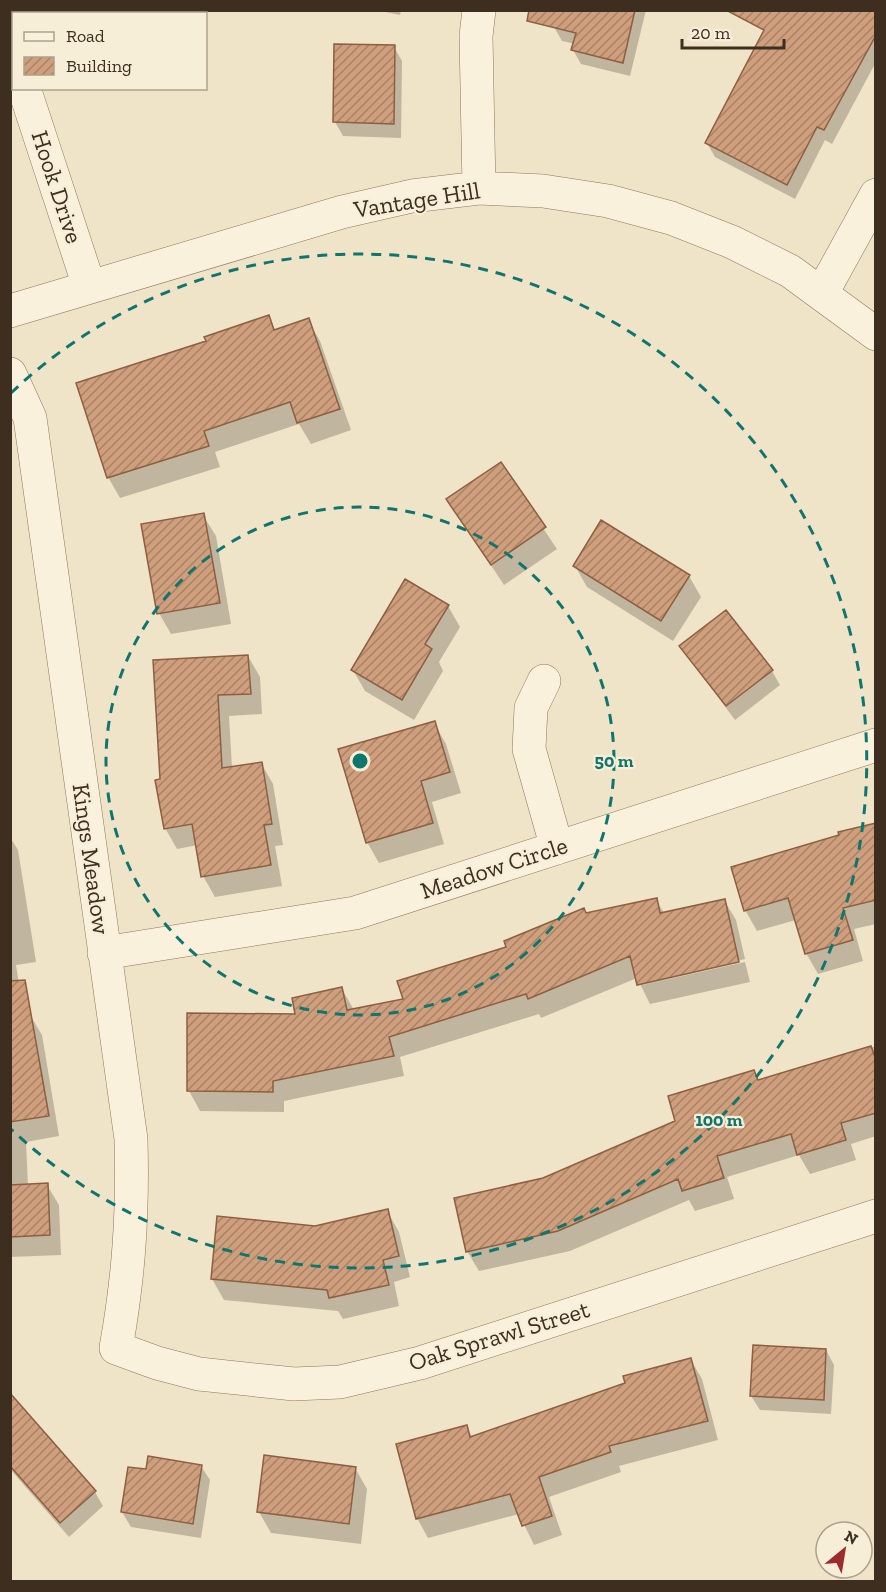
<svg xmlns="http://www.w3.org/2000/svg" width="886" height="1592" font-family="'Zilla Slab',serif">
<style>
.shadow{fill:#0003}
.building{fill:url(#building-hatch);stroke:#8d5f41;stroke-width:1.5}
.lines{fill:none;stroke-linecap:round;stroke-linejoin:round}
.street-casing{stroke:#8d765c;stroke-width:34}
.street{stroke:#faf1dc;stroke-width:33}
.ring{fill:none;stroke:#0f766e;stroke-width:3;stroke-dasharray:10 8}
.labels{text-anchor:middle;stroke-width:4.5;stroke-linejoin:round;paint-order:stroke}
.street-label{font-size:24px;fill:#3d2e20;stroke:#f7eed8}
.centre{fill:#0f766e;stroke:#f7eed8;stroke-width:3}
.ring-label{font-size:18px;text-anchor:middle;font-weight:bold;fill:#0f766e;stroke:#f7eed8;stroke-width:4.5;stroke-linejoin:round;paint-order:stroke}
</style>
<defs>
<pattern id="building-hatch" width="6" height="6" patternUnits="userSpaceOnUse" patternTransform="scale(1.5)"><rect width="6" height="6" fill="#cf9f7d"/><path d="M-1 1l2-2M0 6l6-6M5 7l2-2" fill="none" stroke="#a98266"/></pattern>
</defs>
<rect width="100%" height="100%" fill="#f0e4c8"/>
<path class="shadow" d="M375,10h26l-1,5z
M558,10h88l-16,66 -49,-12 -8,-14 2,-6 -13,-3 -8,-14z
M876,10v52l-44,82 -7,-4 -30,59 -80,-42 -8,-14 58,-111 -2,-4z
M394,47l8,14 -1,77 -58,-2 -8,-14z
M268,317l8,14 32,-11 12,21 31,89 -40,14 -12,-20 -84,28 5,15 -100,31 -12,-21 100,-135z
M500,464l57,85 -53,36 -56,-85z
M203,515l13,21 15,88 -60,10 -12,-21z
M575,566l114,10 12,21 -28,44 -86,-54z
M448,606l12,21 -21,35 4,9 -29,49 -49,-29 -12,-21z
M681,647l91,24 8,14 -45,35z
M248,656l12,21 2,37 -33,2 3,52 29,-5 12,21 10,61 -8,1 7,40 -67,11 -12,-21 -5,-31 -21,4 -12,-21 -10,-167z
M434,723l12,21 15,49 -29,9 12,42 -65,19 -12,-21z
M876,824v100l-22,5 9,32 -45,13 -12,-21 -10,-33 -39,11 -12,-21z
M10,837l8,13 18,112 -20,3 8,51 6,-1 12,20 17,101 -33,6 2,44 19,-1 12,20 2,50 -51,2z
M656,900l8,13 60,-13 12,20 9,39 -103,23v3l103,-23 5,20 -100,22 -13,-26 -96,40 -2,-4 -139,43 4,19 -120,25v11l-84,-1 -11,-20 108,-75 45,-27 12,21 51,-10 103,-52 79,-33z
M876,1046v90l-25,8 5,16 -46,14 -11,-19 -72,22 7,22 -39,12 -6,-11 -119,51 -91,20 -12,-20 77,-71 133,-58 77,-51 5,10z
M387,1211l12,21 11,45 -16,5 5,24 -56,13 -5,-8 -114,-11 -12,-21 103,-51z
M826,1350l8,15 -3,49 -71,-4 -9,-14z
M691,1360l11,19 16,61 -99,26 2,6 -72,25 13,38 -28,10 -15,-31 -91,24 -11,-20 49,-91 7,11z
M10,1420l85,72 8,14 -34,31 -59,-68z
M201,1466l9,14 -9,58 -70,-11 -9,-15 26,-41z
M355,1468l12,21 -6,55 -90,-11 -12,-21z"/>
<path class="building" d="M529,10h106l-12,53 -52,-13 5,-17 -49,-12z
M726,10h150v25l-52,95 -7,-3 -30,58 -82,-42 59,-113z
M334,44l61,1 -1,79 -61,-2z
M269,315l5,15 35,-12 31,91 -43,14 -7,-21 -86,29 5,15 -102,32 -31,-95 130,-42 -2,-4z
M501,462l45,65 -55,38 -45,-66z
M204,513l16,90 -63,11 -16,-90z
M601,520l89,55 -29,46 -88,-55z
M405,579l44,26 -24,39 7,5 -30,51 -51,-30z
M726,610l47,60 -47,36 -47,-60z
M248,655l3,39 -33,1 4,73 40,-6 10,62 -8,1 7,40 -70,12 -9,-53 -28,5 -9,-49 5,-1 -7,-119z
M435,721l15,51 -29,9 12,42 -67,20 -28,-94z
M876,823v77l-33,8 10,32 -48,14 -17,-56 -44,13 -13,-44 108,-32 -1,-3z
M657,898l3,15 65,-14 14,63 -102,23 -7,-29 -102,43 -2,-5 -137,43 5,19 -121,25v11l-86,-1v-78l108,1 -3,-16 50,-11 5,23 56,-11 -6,-18 109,-34 -2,-6 80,-33 2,5z
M25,980l24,136 -39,6v-141z
M871,1046l5,14v53l-35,10 5,17 -49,15 -6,-21 -74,22 7,22 -42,13 -4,-12 -120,52 -92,21 -12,-54 89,-20 132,-57 -7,-25 86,-26 4,10z
M48,1183l2,52 -40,2v-52z
M388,1209l11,47 -16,4 6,25 -60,13 -2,-8 -116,-11 6,-63 98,10z
M753,1345l73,4 -2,51 -74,-4z
M691,1358l17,63 -99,25 2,6 -72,25 13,39 -30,10 -12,-32 -94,25 -20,-75 71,-19 3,12 155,-54 -2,-7z
M10,1393l86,98 -36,32 -50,-57z
M264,1455l92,12 -7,57 -92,-12z
M148,1456l54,9 -9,59 -72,-12 7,-45 18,2z"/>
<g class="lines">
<g class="street-casing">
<path id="street" d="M10,48l4,9
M24,88l65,198
M479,188l-3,-152 3,-26
M822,293l54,-98
M10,311l332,-99 70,-16 67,-8 64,3 65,10 63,17 61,24 58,29 86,63
M10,374l20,44 101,721c2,75 -2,136 -15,209l41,15 42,11 95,10 46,-2 80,-19 456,-147
M544,681l-13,27 -2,41 28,99
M104,953l251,-40 521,-168"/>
</g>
<use href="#street" class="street"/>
</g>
<g class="ring">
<circle cx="360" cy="761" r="254"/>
<path d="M11 393A507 507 0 1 1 11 1129"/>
</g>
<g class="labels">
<g class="street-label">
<text transform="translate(57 187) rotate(72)" y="8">Hook Drive</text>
<text transform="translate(417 200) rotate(-9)" y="8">Vantage Hill</text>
<text transform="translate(91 859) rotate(82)" y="8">Kings Meadow</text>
<text transform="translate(494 868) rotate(-18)" y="8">Meadow Circle</text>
<text transform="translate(499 1336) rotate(-17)" y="8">Oak Sprawl Street</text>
</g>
</g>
<circle cx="360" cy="761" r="9" class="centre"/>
<g class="ring-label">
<text x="614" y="767">50 m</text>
<text x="719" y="1126">100 m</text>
</g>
<rect width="886" height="1592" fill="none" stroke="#3d2e20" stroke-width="24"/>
<rect x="12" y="12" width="195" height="78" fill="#f7eed8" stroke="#ada18e" stroke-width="1.5"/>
<rect x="24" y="32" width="30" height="9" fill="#faf1dc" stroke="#ada18e" stroke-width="1.5"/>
<text x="66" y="42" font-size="18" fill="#3d2e20">Road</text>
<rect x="24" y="57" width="30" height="18" fill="url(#building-hatch)" stroke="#ada18e" stroke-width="1.5"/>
<text x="66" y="72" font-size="18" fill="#3d2e20">Building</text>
<g transform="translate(844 1550) rotate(30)"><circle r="28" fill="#f7eed8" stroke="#ada18e" stroke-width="1.5"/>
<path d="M0-4.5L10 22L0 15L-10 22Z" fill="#9e2a2b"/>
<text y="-9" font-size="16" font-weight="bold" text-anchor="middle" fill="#3d2e20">N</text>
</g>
<path d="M682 39v9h102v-9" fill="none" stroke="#3d2e20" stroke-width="3"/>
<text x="691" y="39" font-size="18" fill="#3d2e20" stroke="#f7eed8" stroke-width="4.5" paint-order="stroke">20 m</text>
</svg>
